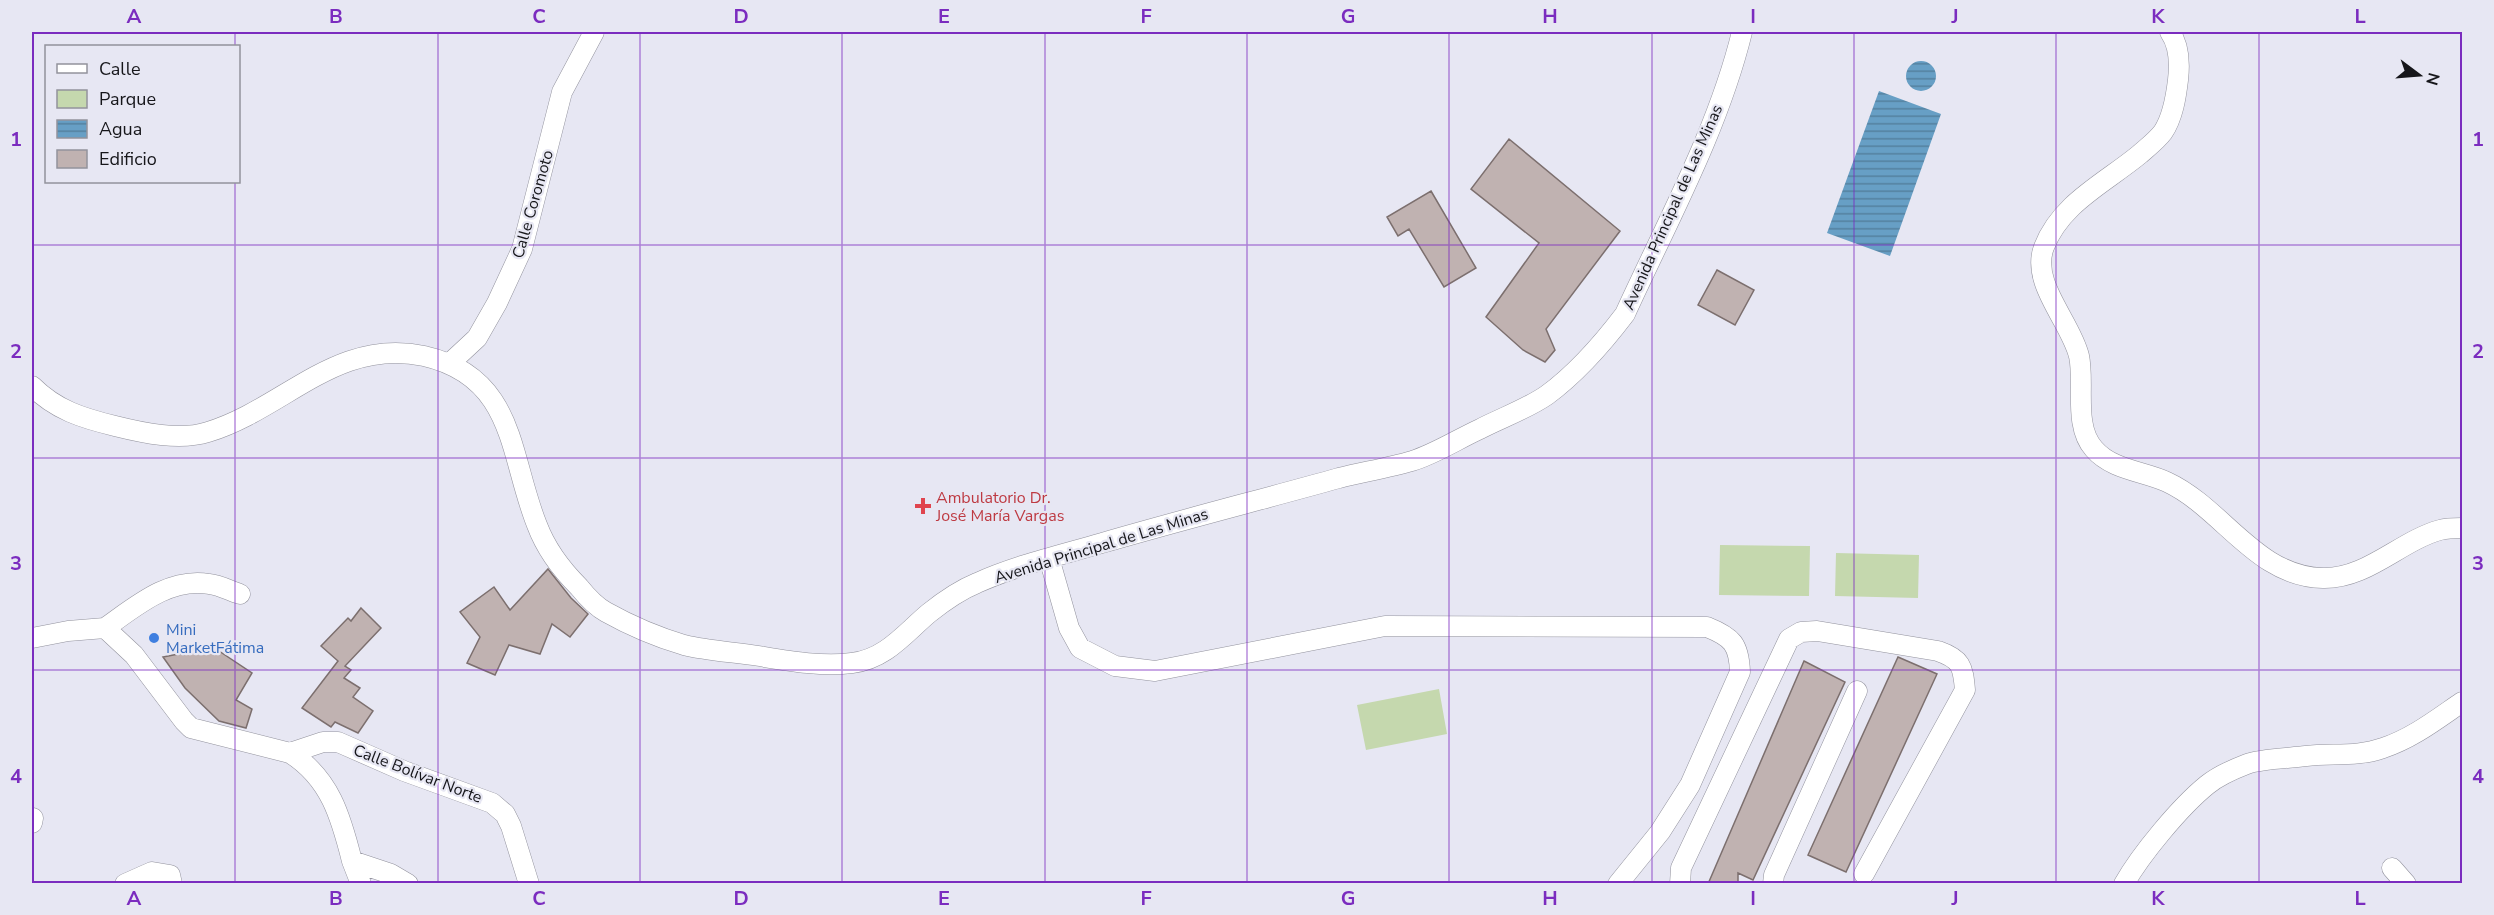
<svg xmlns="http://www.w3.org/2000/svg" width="2494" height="915" font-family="'Nunito Sans',sans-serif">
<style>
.green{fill:#c5d8ae}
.water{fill:url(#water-rules)}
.building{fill:#c0b2b1;stroke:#7c6f6e;stroke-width:1.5}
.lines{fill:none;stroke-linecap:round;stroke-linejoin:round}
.minor-casing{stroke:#92929d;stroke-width:21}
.minor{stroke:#fff;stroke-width:20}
.grid{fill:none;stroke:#7b2cbf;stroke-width:1.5;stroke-opacity:0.55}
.health-dot{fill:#e0444e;stroke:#e7e7f3;stroke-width:2}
.shop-dot{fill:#3f7fe0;stroke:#e7e7f3;stroke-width:2}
.labels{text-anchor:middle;stroke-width:4.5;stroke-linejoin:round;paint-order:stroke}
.street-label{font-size:16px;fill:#16161a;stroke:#e7e7f3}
.health-label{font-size:16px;fill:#be3a42;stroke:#e7e7f3;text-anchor:start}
.shop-label{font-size:16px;fill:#366cbe;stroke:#e7e7f3;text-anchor:start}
.neatline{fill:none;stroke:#7b2cbf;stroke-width:2}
.grid-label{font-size:20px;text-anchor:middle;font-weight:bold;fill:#7b2cbf}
</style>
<defs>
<pattern id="water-rules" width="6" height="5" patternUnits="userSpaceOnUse" patternTransform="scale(1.5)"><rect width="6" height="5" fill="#679fc5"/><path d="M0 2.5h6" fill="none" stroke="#54819f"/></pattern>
</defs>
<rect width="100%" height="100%" fill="#e7e7f3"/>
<path class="green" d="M1720,545l90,1 -1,50 -90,-1z
M1836,553l83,2 -1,43 -83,-2z
M1439,689l8,45 -81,16 -9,-45z"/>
<path class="water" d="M1906 76a15 15 0 1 1 30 0a15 15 0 1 1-30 0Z
M1879,91l62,23 -51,142 -63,-23z"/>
<path class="building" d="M1509,139l111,92 -74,98 9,21 -10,12 -22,-12 -37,-33 53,-74 -68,-54z
M1431,191l45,77 -32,19 -35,-58 -11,7 -11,-19z
M1717,270l37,20 -19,35 -37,-20z
M548,569l23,29 17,16 -18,23 -18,-13 -12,30 -31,-9 -14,30 -28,-12 13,-26 -20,-25 34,-25 16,23z
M361,608l20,20 -36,38 6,4 -7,8 16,10 -7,9 20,14 -15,22 -23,-11 -4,5 -29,-19 36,-47 -17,-15 27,-28 3,3z
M206,645l14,2 -1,4 33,22 -16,27 16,9 -6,19 -27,-7 -34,-33 -22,-31 31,-6z
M1898,657l39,17 -91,198 -38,-17z
M1804,661l41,21 -92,198 -15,-7v11h-30z"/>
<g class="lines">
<g class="minor-casing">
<path id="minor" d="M2170,32c9,13 10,31 8,48 -2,17 -5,37 -15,52 -6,8 -15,15 -23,22 -35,29 -79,49 -96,93 -14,36 27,75 35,109 6,27 -6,70 15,93 18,21 49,22 73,33 56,26 89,95 156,96 44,1 77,-37 117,-48 7,-2 15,-2 22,-2
M449,364l28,-26 20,-35 25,-54 40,-157 32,-60
M32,386c24,24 50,32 83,40 28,7 65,15 93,6 76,-23 129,-95 216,-76 92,21 85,100 113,169 9,24 24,44 42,62 8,10 16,19 27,25 25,14 51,25 78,33 24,6 50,7 75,11 30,5 63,11 93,7 34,-4 53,-30 77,-50 15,-12 31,-23 48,-30 40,-18 84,-28 125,-40 79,-23 158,-43 237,-65 24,-6 49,-10 73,-17 23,-7 46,-22 68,-32 21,-11 47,-20 67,-34 30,-22 56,-52 78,-81 42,-92 93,-184 117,-282
M1049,558l20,70 11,20 35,18 40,5 230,-45 322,1c25,10 32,17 33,45l-50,113 -30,47 -42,52
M105,628c30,-21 64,-51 104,-44 11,1 21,7 31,10
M32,638l36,-7 37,-3 29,27 50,66 7,7 99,25c40,25 51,64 62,108l39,13 17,10
M290,753l33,-11h15l66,29 88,32 13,11 6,12 18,58
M32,823l1,-5
M352,861l9,23
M2392,868l14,16
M125,884l27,-12 18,3 2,9
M1680,884l1,-16 108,-229 12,-7 16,-1 121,20c23,8 25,15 27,39l-101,184
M1773,884l1,-9 83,-184
M2124,884c17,-30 56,-77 83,-99 11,-9 27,-16 40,-21 13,-5 44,-6 59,-8 26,-3 52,1 77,-8 30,-10 54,-29 79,-46"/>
</g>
<use href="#minor" class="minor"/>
</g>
<path class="grid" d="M235,32v14M438,32v852M640,32v852M842,32v852M1045,32v852M1247,32v852M1449,32v852M1652,32v852M1854,32v852M2056,32v852M2259,32v852M235,182v702M32,245h2430M32,458h2430M32,670h2430"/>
<path class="health-dot" d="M920 497h6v6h6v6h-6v6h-6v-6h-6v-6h6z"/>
<circle class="shop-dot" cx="154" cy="638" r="6"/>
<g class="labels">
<g class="street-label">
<text transform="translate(532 204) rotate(-74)" y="6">Calle Coromoto</text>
<text transform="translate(1672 207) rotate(-66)" y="6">Avenida Principal de Las Minas</text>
<text transform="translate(1101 545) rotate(-17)" y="6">Avenida Principal de Las Minas</text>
<text transform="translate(418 773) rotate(21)" y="6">Calle Bolívar Norte</text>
</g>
<g class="health-label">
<text x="936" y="503">Ambulatorio Dr.<tspan x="936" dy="18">José María Vargas</tspan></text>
</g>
<g class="shop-label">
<text x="166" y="635">Mini<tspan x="166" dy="18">MarketFátima</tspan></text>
</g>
</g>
<rect width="2494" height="915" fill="none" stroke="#e7e7f3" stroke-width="66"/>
<rect x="45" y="45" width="195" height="138" fill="#e7e7f3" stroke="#93939c" stroke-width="1.5"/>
<rect x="57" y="64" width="30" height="9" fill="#ffffff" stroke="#93939c" stroke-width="1.5"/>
<text x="99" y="75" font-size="18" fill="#16161a">Calle</text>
<rect x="57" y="90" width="30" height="18" fill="#c5d8ae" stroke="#93939c" stroke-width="1.5"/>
<text x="99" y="105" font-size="18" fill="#16161a">Parque</text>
<rect x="57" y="120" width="30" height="18" fill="url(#water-rules)" stroke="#93939c" stroke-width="1.5"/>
<text x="99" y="135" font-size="18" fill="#16161a">Agua</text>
<rect x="57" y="150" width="30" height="18" fill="#c0b2b1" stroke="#93939c" stroke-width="1.5"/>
<text x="99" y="165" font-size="18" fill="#16161a">Edificio</text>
<g transform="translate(2419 75) rotate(106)" stroke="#e7e7f3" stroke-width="4.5" paint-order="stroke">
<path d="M0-4.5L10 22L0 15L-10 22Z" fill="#16161a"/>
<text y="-9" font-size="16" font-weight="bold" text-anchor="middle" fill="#16161a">N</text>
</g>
<rect x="33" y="33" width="2428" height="849" class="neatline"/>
<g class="grid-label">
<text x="134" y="23">A</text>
<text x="336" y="23">B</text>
<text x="539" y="23">C</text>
<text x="741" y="23">D</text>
<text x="944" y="23">E</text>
<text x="1146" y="23">F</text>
<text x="1348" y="23">G</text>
<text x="1550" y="23">H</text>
<text x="1753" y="23">I</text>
<text x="1955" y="23">J</text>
<text x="2158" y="23">K</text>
<text x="2360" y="23">L</text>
<text x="16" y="146">1</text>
<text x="2478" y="146">1</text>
<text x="16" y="358">2</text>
<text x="2478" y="358">2</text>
<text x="16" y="570">3</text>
<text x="2478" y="570">3</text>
<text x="16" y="783">4</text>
<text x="2478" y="783">4</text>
<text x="134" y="905">A</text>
<text x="336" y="905">B</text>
<text x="539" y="905">C</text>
<text x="741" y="905">D</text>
<text x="944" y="905">E</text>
<text x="1146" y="905">F</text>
<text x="1348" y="905">G</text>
<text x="1550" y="905">H</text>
<text x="1753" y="905">I</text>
<text x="1955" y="905">J</text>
<text x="2158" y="905">K</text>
<text x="2360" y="905">L</text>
</g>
</svg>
